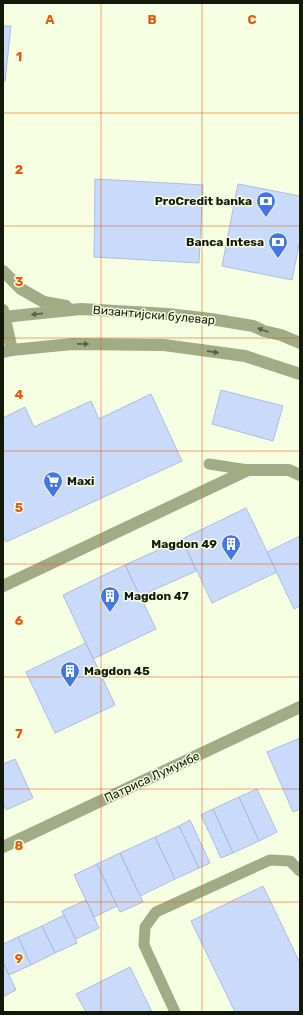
<svg xmlns="http://www.w3.org/2000/svg" width="303" height="1015" font-family="Rubik,sans-serif">
<style>
.building{fill:#c9dafb;stroke:#adbddd}
.lines{fill:none;stroke-linecap:round;stroke-linejoin:round}
.service{stroke:#a1ac87;stroke-width:11}
.minor{stroke:#a1ac87;stroke-width:12}
.tertiary{stroke:#a1ac87;stroke-width:12}
.oneway{fill:#5a6249}
.grid{fill:none;stroke:#e8590c;stroke-width:1;stroke-opacity:0.55}
.labels{text-anchor:middle;stroke-width:3;stroke-linejoin:round;paint-order:stroke}
.poi-label{font-size:12px;font-weight:bold;fill:#14180b;stroke:#f6ffe1;text-anchor:end}
.street-label{font-size:12px;fill:#14180b;stroke:#f6ffe1}
.grid-label{font-size:13px;text-anchor:middle;font-weight:bold;fill:#e8590c;stroke:#f6ffe1;stroke-width:3;stroke-linejoin:round;paint-order:stroke}
</style>
<rect width="100%" height="100%" fill="#f6ffe1"/>
<path class="building" d="M3,26h8l-6,55h-2z
M95,179l108,6 -4,78 -105,-6z
M238,184l62,12v44l-8,40 -70,-14z
M221,390l62,16 -10,35 -61,-17z
M151,394l31,67 -176,81 -3,-7v-117l22,-11 9,20 57,-26 8,18z
M246,508l31,64 -65,31 -30,-64z
M300,536v70l-6,3 -27,-57z
M182,539l14,32 -56,25 -15,-31z
M125,565l31,64 -63,30 -30,-64z
M86,643l29,62 -60,28 -29,-61z
M300,738v71l-7,3 -26,-60z
M15,759l18,39 -27,12 -3,-6v-40z
M257,789l20,43 -18,9 -20,-44z
M239,797l20,44 -26,12 -20,-44z
M213,809l20,44 -12,5 -20,-43z
M190,820l20,43 -11,5 -20,-42z
M179,826l20,42 -24,11 -20,-42z
M155,837l20,42 -35,17 -20,-43z
M120,853l23,49 -23,10 -23,-48z
M97,864l20,42 -23,11 -20,-42z
M263,886l37,77v49h-65l-44,-91z
M86,900l13,28 -23,11 -14,-28z
M64,915l13,28 -22,10 -13,-27z
M42,926l13,27 -24,12 -13,-28z
M18,937l13,28 -22,10 -6,-13v-18z
M3,962l13,28 -13,7z
M130,967l22,45h-66l-10,-18z"/>
<g class="lines">
<path class="service" d="M209,464l39,6
M175,1012l-31,-67 1,-18 11,-15 114,-52 20,1 10,10"/>
<path class="minor" d="M3,310l9,40
M3,586l245,-116h41l11,5
M3,847l297,-140"/>
<path class="tertiary" d="M3,271l18,18 23,13 22,4
M3,317l78,-8 87,5 43,5 42,7 11,5 17,4 19,8
M3,352l9,-2 60,-6 92,1 81,11 55,18"/>
</g>
<defs><path id="oneway-solid" d="M-6-.8H1V-3.2L6.5 0L1 3.2V.8H-6Z"/></defs>
<g class="oneway">
<use href="#oneway-solid" transform="translate(37 314) rotate(174)"/>
<use href="#oneway-solid" transform="translate(263 330) rotate(-160)"/>
<use href="#oneway-solid" transform="translate(83 344) rotate(1)"/>
<use href="#oneway-solid" transform="translate(213 352) rotate(8)"/>
</g>
<path class="grid" d="M101,3v1009M202,3v1009M3,113h297M3,226h297M3,338h297M3,451h297M3,564h297M3,677h297M3,789h297M3,902h297"/>
<defs>
<g id="bank-pin" transform="scale(1)"><path d="M0 17L-7.5 6A9.5 9.5 0 1 1 7.5 6Z" fill="#4576e7" stroke="#f6ffe1"/><path d="M-6-4H6V4H-6ZM0-2.3a2.3 2.3 0 1 0 0 4.6a2.3 2.3 0 1 0 0-4.6Z" fill="#fff"/></g>
<g id="supermarket-pin" transform="scale(1)"><path d="M0 17L-7.5 6A9.5 9.5 0 1 1 7.5 6Z" fill="#4576e7" stroke="#f6ffe1"/><path d="M-6-5.5h2.5l.6 2H6L4.5 2H-2.5L-4.4-4H-6ZM-1.5 3.2a1.3 1.3 0 1 0 .1 0ZM3 3.2a1.3 1.3 0 1 0 .1 0Z" fill="#fff"/></g>
<g id="building-pin" transform="scale(1)"><path d="M0 17L-7.5 6A9.5 9.5 0 1 1 7.5 6Z" fill="#4576e7" stroke="#f6ffe1"/><path d="M-4-6H4V6H1V3H-1V6H-4ZM-2.5-4.3h1.7v1.8h-1.7ZM.8-4.3h1.7v1.8H.8ZM-2.5-1h1.7V.8h-1.7ZM.8-1h1.7V.8H.8Z" fill="#fff"/></g>
</defs>
<g fill-rule="evenodd">
<use href="#bank-pin" x="266" y="201"/>
<use href="#bank-pin" x="278" y="242"/>
<use href="#supermarket-pin" x="53" y="481"/>
<use href="#building-pin" x="231" y="544"/>
<use href="#building-pin" x="110" y="596"/>
<use href="#building-pin" x="70" y="671"/>
</g>
<g class="labels">
<g class="poi-label">
<text x="252" y="205">ProCredit banka</text>
<text x="264" y="246">Banca Intesa</text>
<text x="67" y="485" text-anchor="start">Maxi</text>
<text x="217" y="548">Magdon 49</text>
<text x="124" y="600" text-anchor="start">Magdon 47</text>
<text x="84" y="675" text-anchor="start">Magdon 45</text>
</g>
<g class="street-label">
<text transform="translate(154 315) rotate(5)" y="4">Византијски булевар</text>
<text transform="translate(152 777) rotate(-25)" y="4">Патриса Лумумбе</text>
</g>
</g>
<g class="grid-label">
<text x="50" y="24">A</text>
<text x="152" y="24">B</text>
<text x="252" y="24">C</text>
<text x="19" y="61">1</text>
<text x="19" y="174">2</text>
<text x="19" y="286">3</text>
<text x="19" y="399">4</text>
<text x="19" y="512">5</text>
<text x="19" y="625">6</text>
<text x="19" y="738">7</text>
<text x="19" y="850">8</text>
<text x="19" y="963">9</text>
</g>
<rect width="303" height="1015" fill="none" stroke="#14180b" stroke-width="8"/>
</svg>
